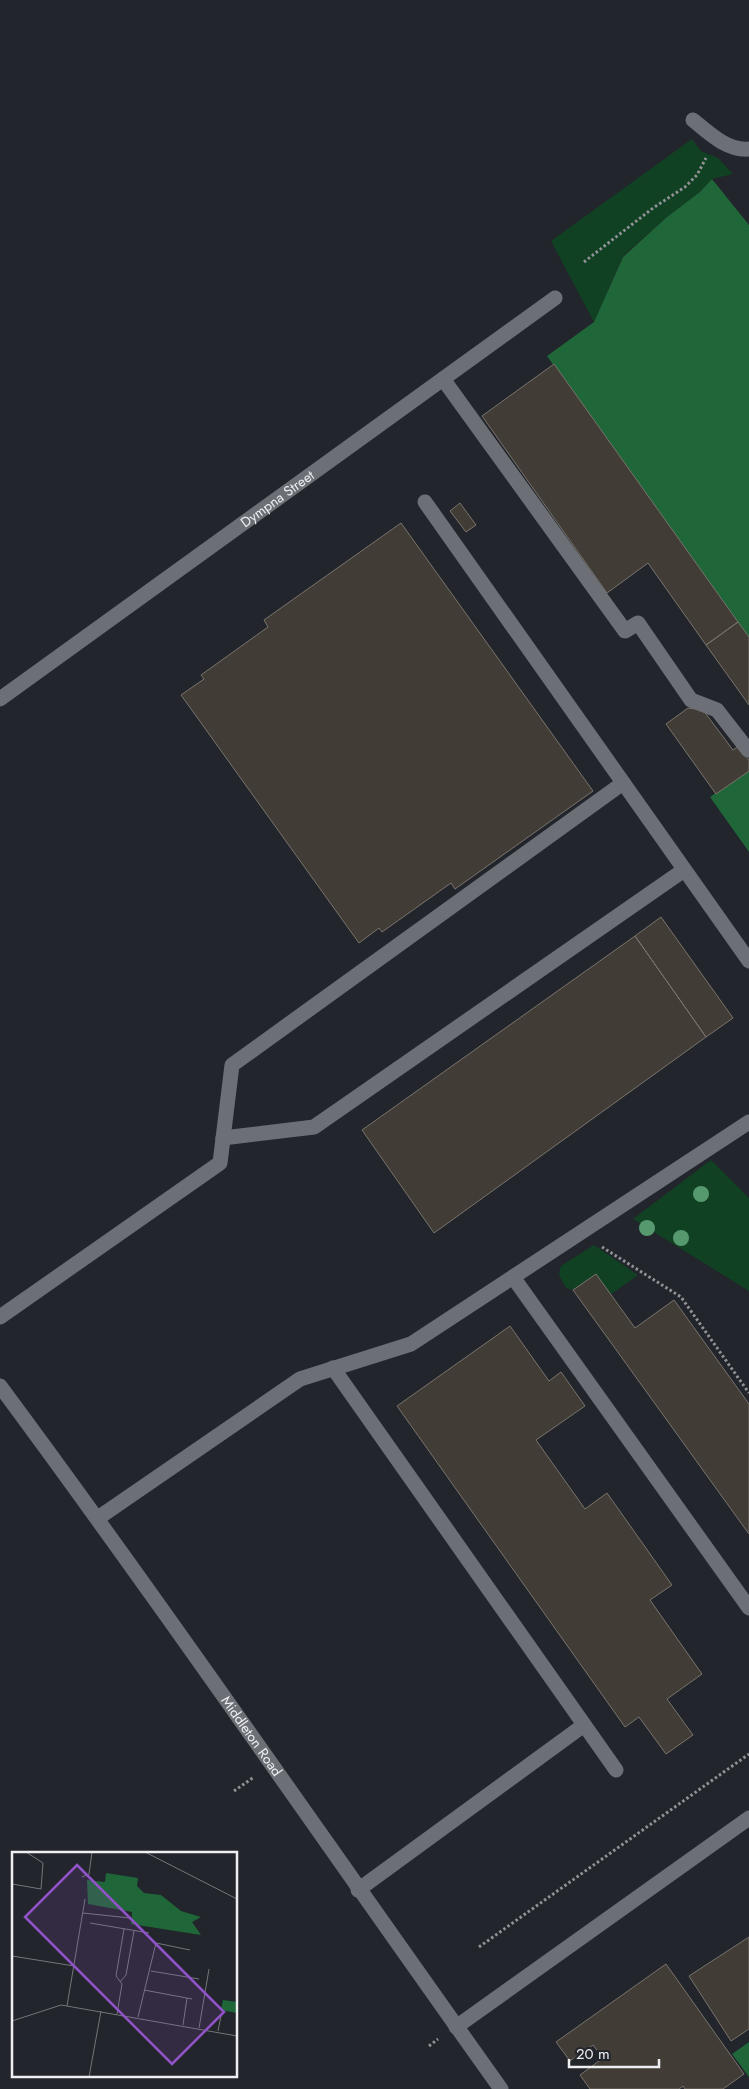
<svg xmlns="http://www.w3.org/2000/svg" width="749" height="2089" font-family="Jost,sans-serif">
<style>
.green{fill:#114123}
.forest{fill:#1f6639}
.building{fill:#413c36;stroke:#79746d}
.lines{fill:none;stroke-linecap:round;stroke-linejoin:round}
.path{stroke:#909297;stroke-width:3;stroke-dasharray:2.5 2.5;stroke-linecap:butt}
.minor{stroke:#6c6f76;stroke-width:15}
.tree{fill:#56996f}
.labels{text-anchor:middle;stroke-width:5;stroke-linejoin:round;paint-order:stroke}
.street-label{font-size:14px;fill:#edeff3;stroke:#22252b}
.inset-road{fill:none;stroke:#73767b;stroke-width:1}
.view{fill:#9253c9;fill-opacity:0.15;stroke:#9253c9;stroke-width:2.5}
.inset-edge{fill:none;stroke:#edeff3;stroke-width:2.5}
</style>
<rect width="100%" height="100%" fill="#22252b"/>
<path class="green" d="M692,139l9,12 17,7 15,16 -21,5 -12,13 -33,25 -44,39 -29,66 -43,-81z
M711,1160l38,38v93l-116,-72z
M594,1245l44,30 -28,20 -14,-21 -23,16 -7,-2 -7,-13 2,-9z"/>
<path class="forest" d="M712,179l37,46v422l-202,-291 47,-34 29,-65 44,-40 33,-25z
M749,769v83l-39,-55z
M749,2042v35l-17,-23z"/>
<path class="building" d="M554,364l184,258 -32,23 -58,-82 -41,30 -125,-177z
M460,503l16,22 -10,7 -16,-21z
M401,523l192,268 -138,98 -4,-6 -69,49 -3,-4 -20,15 -178,-248 23,-16 -3,-4 67,-48 -4,-7z
M738,622l11,15v68l-43,-60z
M688,708l15,2 30,40 6,-4 10,14v11l-33,23 -50,-70z
M661,917l72,101 -27,19 -71,-101z
M635,936l71,101 -272,196 -72,-103z
M596,1274l39,54 39,-28 75,104v130l-176,-244z
M510,1326l39,55 12,-9 24,34 -49,34 49,69 22,-16 65,92 -22,15 52,74 -35,25 26,36 -27,19 -27,-37 -14,10 -228,-321z
M749,1937v92l-18,12 -42,-65z
M666,1964l78,110 -21,15h-38l-2,-3 -4,3h-89l-10,-14 23,-17 -10,-13 -23,16 -14,-19z"/>
<g class="lines">
<path class="path" d="M584,262l69,-54 32,-21 12,-12 9,-17
M602,1247l79,50 68,96
M234,1791l20,-14
M479,1947l270,-193
M429,2046l9,-7"/>
<g class="minor">
<path d="M693,120c16,13 34,31 56,29"/>
<path d="M443,379l182,252 13,-8 53,77 26,10 31,40"/>
<path d="M425,502l324,459"/>
<path id="s1" d="M0,699l555,-401"/>
<path d="M223,1138l91,-11 370,-257"/>
<path d="M513,1277l236,331"/>
<path d="M0,1317l220,-154 12,-98 391,-282"/>
<path d="M333,1368l283,402"/>
<path id="s2" d="M0,1386c171,231 334,469 501,703"/>
<path d="M98,1518l202,-139 111,-35 338,-222"/>
<path d="M358,1890l226,-165"/>
<path d="M456,2027l293,-209"/>
</g>
</g>
<g class="tree">
<circle cx="701" cy="1194" r="8"/>
<circle cx="647" cy="1228" r="8"/>
<circle cx="681" cy="1238" r="8"/>
</g>
<g class="labels">
<g class="street-label">
<text dy="5" stroke="none"><textPath href="#s1" startOffset="342">Dympna Street</textPath></text>
<text dy="5" stroke="none"><textPath href="#s2" startOffset="431">Middleton Road</textPath></text>
</g>
</g>
<g transform="translate(12 1852)">
<rect width="225" height="225" fill="#22252b"/>
<path d="M94,21l32,5 -1,8 7,7 17,2 20,16 20,6 -9,5 9,13 -70,-11 1,-12 -44,-8 -1,-24 18,2zM211,148l14,2v11l-16,-3z" fill="#1f6639"/>
<path class="inset-road" d="M133,0l92,47M70,25l7,-3 3,-22M0,32l29,5 2,-26 -17,-11M71,61l47,5M78,71l59,10M0,104l62,10M139,119l48,8M108,130l6,-7 8,-44M132,138l48,9M55,154l18,-107M105,162l5,-30 -6,-8 8,-47M126,165l18,-74 34,7M0,169l49,-16 176,31M171,173l4,-27M187,176l10,-59M206,179l3,-15M77,225l12,-66"/>
<path class="view" d="M65,13l147,147 -52,52 -147,-147z"/>
<rect width="225" height="225" class="inset-edge"/>
</g>
<path d="M569 2059v8h90v-8" fill="none" stroke="#edeff3" stroke-width="2.5"/>
<text x="576" y="2059" font-size="15" fill="#edeff3" stroke="#22252b" stroke-width="4" paint-order="stroke">20 m</text>
</svg>
